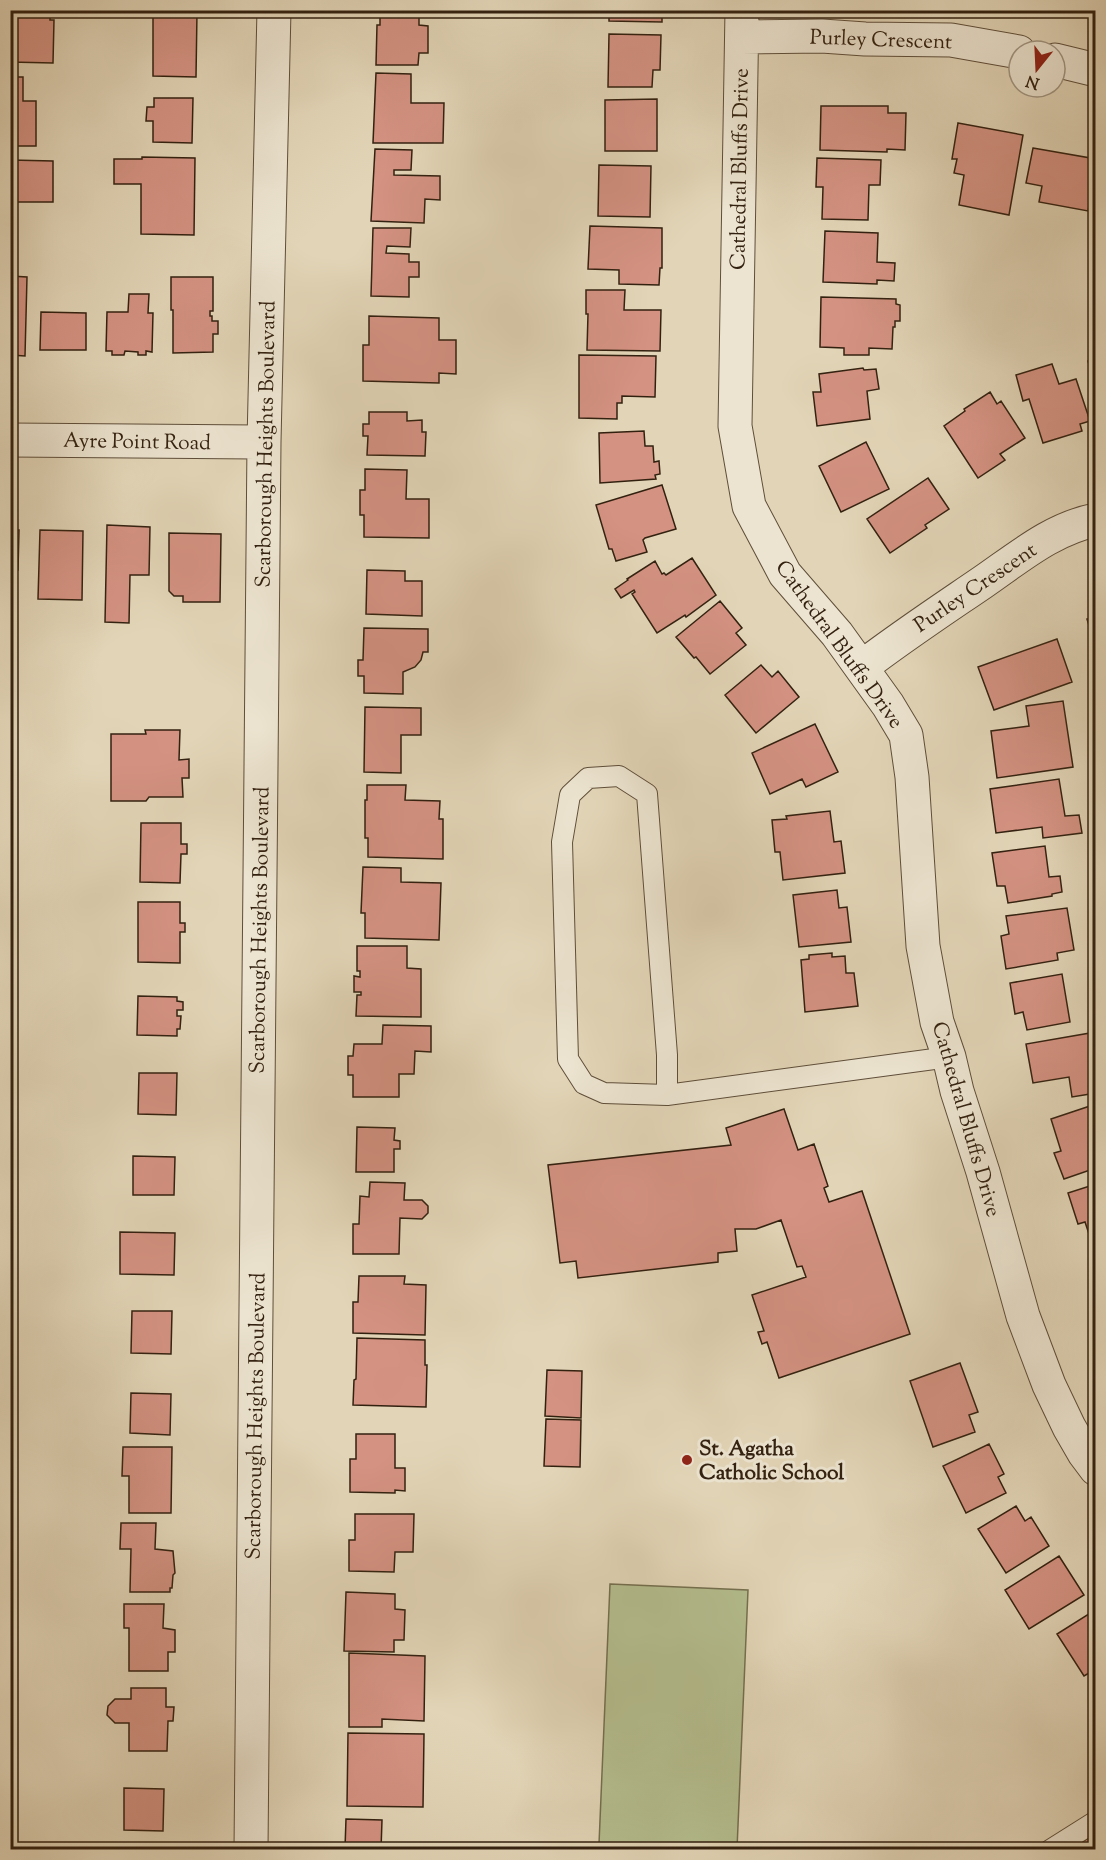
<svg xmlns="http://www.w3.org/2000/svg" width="1106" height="1860" font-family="'Sorts Mill Goudy',serif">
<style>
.green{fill:#b4bd8e;stroke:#746f4f;stroke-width:1.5}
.building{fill:#d49282;stroke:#332110;stroke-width:1.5}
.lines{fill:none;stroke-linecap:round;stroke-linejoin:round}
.service-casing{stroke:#5f4e3a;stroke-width:22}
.minor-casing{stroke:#5f4e3a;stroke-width:35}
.service{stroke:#ece4d0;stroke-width:20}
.minor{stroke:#ece4d0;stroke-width:33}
.poi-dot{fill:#8f2418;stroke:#ece4d0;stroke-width:2}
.labels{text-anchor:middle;stroke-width:6;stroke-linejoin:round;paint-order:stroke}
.street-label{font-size:21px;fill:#332110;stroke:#ece4d0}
.poi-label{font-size:21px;font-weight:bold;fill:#332110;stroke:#ece4d0;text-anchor:start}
</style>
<rect width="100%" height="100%" fill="#e2d5b7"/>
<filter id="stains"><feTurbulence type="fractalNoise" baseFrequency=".00333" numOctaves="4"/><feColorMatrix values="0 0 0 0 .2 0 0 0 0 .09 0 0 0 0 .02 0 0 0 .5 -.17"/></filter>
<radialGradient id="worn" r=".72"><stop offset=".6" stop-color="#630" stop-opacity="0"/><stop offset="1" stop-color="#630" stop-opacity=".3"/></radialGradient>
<path class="green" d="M610,1584l138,6 -11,259 -138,-5z"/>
<path class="building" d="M10,10h40v10h4l-1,43 -43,-1z
M380,10h39v15l9,1v27h-9l-1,12h-42l1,-40h3z
M609,10h53v12l-53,-1z
M153,12h44l-1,65 -43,-1z
M609,34l52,1 -1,35h-7l-1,17h-44z
M376,73l35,1v29h33l-1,40h-70z
M10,77h13v24h13v45h-26z
M154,98h39l-1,45 -39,-1v-21h-7l1,-14h7z
M657,99v52h-52v-51z
M821,106h67v7h18l-1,37 -18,-1v3l-67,-2z
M958,123l65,12 -14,80 -50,-10 5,-30 -10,-2 3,-14h-5z
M1033,148l63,11v11l-8,41 -49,-9 3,-16 -16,-3z
M375,149l37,1 -1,20h-17v5l46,1v24l-15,-1 -1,24 -53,-2z
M142,157l53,1 -1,77 -53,-1v-50h-27v-25h28z
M817,158l64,2 -1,25h-11l-1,35 -46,-1 1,-32h-7z
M10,160l43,1v41h-43z
M599,165l52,1 -1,51 -52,-1z
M590,226l72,2v40h-2l-1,17 -40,-1v-14l-31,-1z
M373,228h38l-1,19 -23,-1 -1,7 23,1v8h10v15h-10v20l-38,-1z
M825,231l53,2 -1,29 18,1 -1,18 -17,-1v4l-54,-2z
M10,276l17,1 -2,79 -15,-1z
M171,277h42v34h-3v5h2v5h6v13h-5v18l-40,1v-43h-2z
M586,290h39l-1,20h37l-1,41 -73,-1 1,-36h-2z
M129,294h20l-1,19h5l-1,39 -6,-1v4h-8v-3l-13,-1 -1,4h-12v-4h-6l1,-39h21z
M821,297l75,2v5l4,1v16h-5v6h-2l-1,22 -23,-1v7h-25v-7l-24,-1z
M41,312l45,1v37h-46z
M369,316l70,2v22h17v34l-17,-1v10l-76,-2v-36h6z
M579,355l77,1 -1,41 -33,-1v7h-5v16l-38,-1z
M1096,359v32l-8,-30z
M1052,364l7,20 17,-5 14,42 -10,3 2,7 -39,12 -14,-44 -6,2 -7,-26z
M863,368l1,2 12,-1 3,20 -12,2 3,28 -53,7 -4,-34h8l-2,-18z
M990,392l7,12 4,-3 24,37 -25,16 5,6 -27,18 -34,-52 21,-15 -1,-2z
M369,412h38v9l15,-1v12h4l-1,24 -58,-1 1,-19h-5v-12h6z
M644,431l1,15h8l1,16 5,-1 1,13 -5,1 1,4 -56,4 -1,-50z
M866,442l23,47 -48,23 -22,-46z
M365,469l42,1 -1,29h23v39l-65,-1v-22h-4v-25h5z
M928,478l21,31 -24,16 2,3 -37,25 -23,-34z
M662,485l14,44 -31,9 -2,2 4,12 -31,9 -4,-12h-3l-13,-44z
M107,525l43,2 -1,48h-19l-1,48 -24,-1z
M10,530h9l-1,40h-8z
M40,530l43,1 -1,69 -44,-1z
M169,533l52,1 -1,68h-37v-6h-9l-5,-5z
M692,558l24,37 -30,22 -1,-2 -28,18 -25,-39 3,-2 -1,-2 -13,8 -6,-9 13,-9 -1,-1 28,-18 7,13 2,-1 2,2z
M367,570l38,1v10h17v35l-56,-2z
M720,601l22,27 -6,5 10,12 -36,29 -14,-17 -2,1 -18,-21z
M1096,617v31l-9,-29z
M364,628l64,1v23h-5l-2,8 -6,7 -12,5v22l-39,-1v-17h-6v-16h5z
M1057,639l15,43 -78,28 -16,-43z
M761,665l11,12 6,-6 21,26 -43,36 -31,-38z
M1063,701l10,66 -76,11 -6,-47 38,-5 -3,-20z
M365,707l56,1v27h-20v38l-37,-1z
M815,724l23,48 -32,15 -4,-8 -32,15 -18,-41z
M145,730h35l-1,30 10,-1v19h-7l1,19h-34l-3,4h-35v-67h35z
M1059,779l6,37 14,-1 3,18 -39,5 -1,-11 -46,6 -6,-44z
M367,785h39l-1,15 35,1 -1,18h4v40l-75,-2v-19h-3v-38h2z
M830,811l4,31 7,-1 4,32 -62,7 -3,-28h-5l-3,-32 15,-1 -1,-3z
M141,823h40v21h6v10h-6l-1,29 -40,-1z
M1045,846l4,31 11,-1 2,16 -10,2v2l-44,7 -3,-17h-8l-5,-33z
M363,867l38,1v14l40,1 -2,57 -74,-2v-25h-4z
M837,890l2,18 8,-1 4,35 -52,5 -6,-52z
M138,902h42v21h5v9h-5v31l-42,-1z
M1067,908l7,42 -17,3 1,7 -52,9 -5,-33 8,-2 -3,-18z
M357,946h50v22l14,1v48l-65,-1 1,-21h4v-3h-7v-16l6,1v-6h-3z
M832,953v4l13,-1 1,17h8l4,33 -53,6 -4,-52 8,-1v-4z
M1062,974l8,48 -43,8 -4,-18 -8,2 -5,-31z
M138,996l39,1v4l6,1v8h-6v6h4l-1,13h-3v7l-40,-1z
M383,1025l48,1v26l-16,-1 -1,23h-15v23h-46v-22h-5v-19h5l1,-12h28z
M1096,1032v61l-24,4 -3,-20 -36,6 -7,-39z
M139,1073h38l-1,42 -38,-1z
M1093,1105l3,6v57l-32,11 -10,-26 7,-2 -10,-32z
M784,1109l14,41 16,-6 14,42 -4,2 5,14 33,-11 48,143 -131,44 -12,-36 -5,2 -4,-12 6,-1 -12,-36 54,-18 -4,-11 -5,1 -16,-47 -25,9h-21l2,22 -19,2v9l-140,16 -2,-17 -16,2 -12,-98 183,-20 -5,-17z
M357,1127l38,1 -1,12 6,1v8h-6v23h-38z
M133,1156l42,1 -1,38h-41z
M370,1182l35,1 -1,17h18l6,6v7l-6,6 -22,-1 -1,36h-46v-30h6l1,-28 9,1z
M1096,1184v68h-1l-10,-30 -7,2 -10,-31z
M120,1232l55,1 -1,42 -54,-1z
M359,1276h46l-1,8 22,1 -1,50 -72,-2v-31h5z
M132,1311h40l-1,43 -40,-1z
M357,1338l68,2v25h2l-1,42 -73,-2 1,-25 2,-1z
M960,1363l18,49 -9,3 6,17 -42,15 -23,-66z
M547,1370l35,1 -1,47 -36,-2z
M131,1393l40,1 -1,41 -40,-2z
M546,1419l35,1 -1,47 -36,-1z
M356,1434h39v34h10v23l-10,-1v3l-45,-1v-33h6z
M989,1444l15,30 -6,3 8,16 -40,20 -23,-47z
M123,1447h49l-1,66h-42v-37h-7z
M1016,1506l9,15 6,-4 18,29 -43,27 -28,-44z
M355,1514h59l-1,38h-18l-1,20 -45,-1v-31h6z
M121,1523h35l-1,26 18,2 2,22 -2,2 -1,13h-2v4h-40l1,-43h-11z
M1059,1556l25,39 -55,34 -24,-39z
M346,1592l49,2v15l10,1 -1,30h-10v12l-50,-1z
M124,1604h40l-1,24 12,2v22h-7v19h-39v-43h-5z
M1095,1610l1,59 -12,7 -27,-42z
M349,1653l76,3 -1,65 -42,-2v8h-33z
M131,1688h35v19h8l-1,14h-5l-1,30h-38v-28h-14l-8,-8 1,-9 7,-7h16z
M348,1733l76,1 -1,73 -76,-1z
M124,1788l40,1 -1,42 -39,-1z
M346,1819l36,1 -1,30h-39l3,-2z
M1096,1833v17h-27z"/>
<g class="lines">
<g class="service-casing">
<path id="service" d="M667,1095v-40l-20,-261 -28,-18 -31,2 -18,17 -8,47 6,217 16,25 20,9 63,2 282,-38
M1050,1850l46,-29"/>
</g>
<g class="minor-casing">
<path id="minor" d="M742,10l-7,416 14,80 36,68 52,60 51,71 18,30 6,42 11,169 14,76 12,35 8,34 26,81 40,144 26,69 20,42 15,26 12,16
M742,37l80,-1 43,3 86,1 68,12
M1055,60l41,10
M10,440l254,2
M862,667c39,-30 80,-57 121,-85 35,-24 70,-54 113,-62
M251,1850l13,-1408 10,-432"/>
</g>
<use href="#service" class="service"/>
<use href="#minor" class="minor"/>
</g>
<circle class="poi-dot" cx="687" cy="1460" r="6"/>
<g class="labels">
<g class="street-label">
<text transform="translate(881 39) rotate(2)" y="7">Purley Crescent</text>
<text transform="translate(739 169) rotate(-89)" y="7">Cathedral Bluffs Drive</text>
<text transform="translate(137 441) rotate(1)" y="7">Ayre Point Road</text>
<text transform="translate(265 444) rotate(-89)" y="7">Scarborough Heights Boulevard</text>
<text transform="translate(975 587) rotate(-34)" y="7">Purley Crescent</text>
<text transform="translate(840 644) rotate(54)" y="7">Cathedral Bluffs Drive</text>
<text transform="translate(259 930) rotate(-89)" y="7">Scarborough Heights Boulevard</text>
<text transform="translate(967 1119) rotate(74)" y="7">Cathedral Bluffs Drive</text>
<text transform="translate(255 1416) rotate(-89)" y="7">Scarborough Heights Boulevard</text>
</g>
<g class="poi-label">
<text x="699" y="1455">St. Agatha<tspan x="699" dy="24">Catholic School</tspan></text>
</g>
</g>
<rect width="1106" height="1860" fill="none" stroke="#e2d5b7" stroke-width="36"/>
<rect x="12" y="12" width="1082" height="1836" fill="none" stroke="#332110" stroke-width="3"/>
<rect x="18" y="18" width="1070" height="1824" fill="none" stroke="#332110" stroke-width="1.5"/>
<g transform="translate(1037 69) rotate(198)"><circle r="28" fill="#ece4d0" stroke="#a29683" stroke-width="1.5"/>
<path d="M0-4.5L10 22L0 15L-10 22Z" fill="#8f2418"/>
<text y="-9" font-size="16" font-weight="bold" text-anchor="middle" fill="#332110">N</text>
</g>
<rect width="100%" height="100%" filter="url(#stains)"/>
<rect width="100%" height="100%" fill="url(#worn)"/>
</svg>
